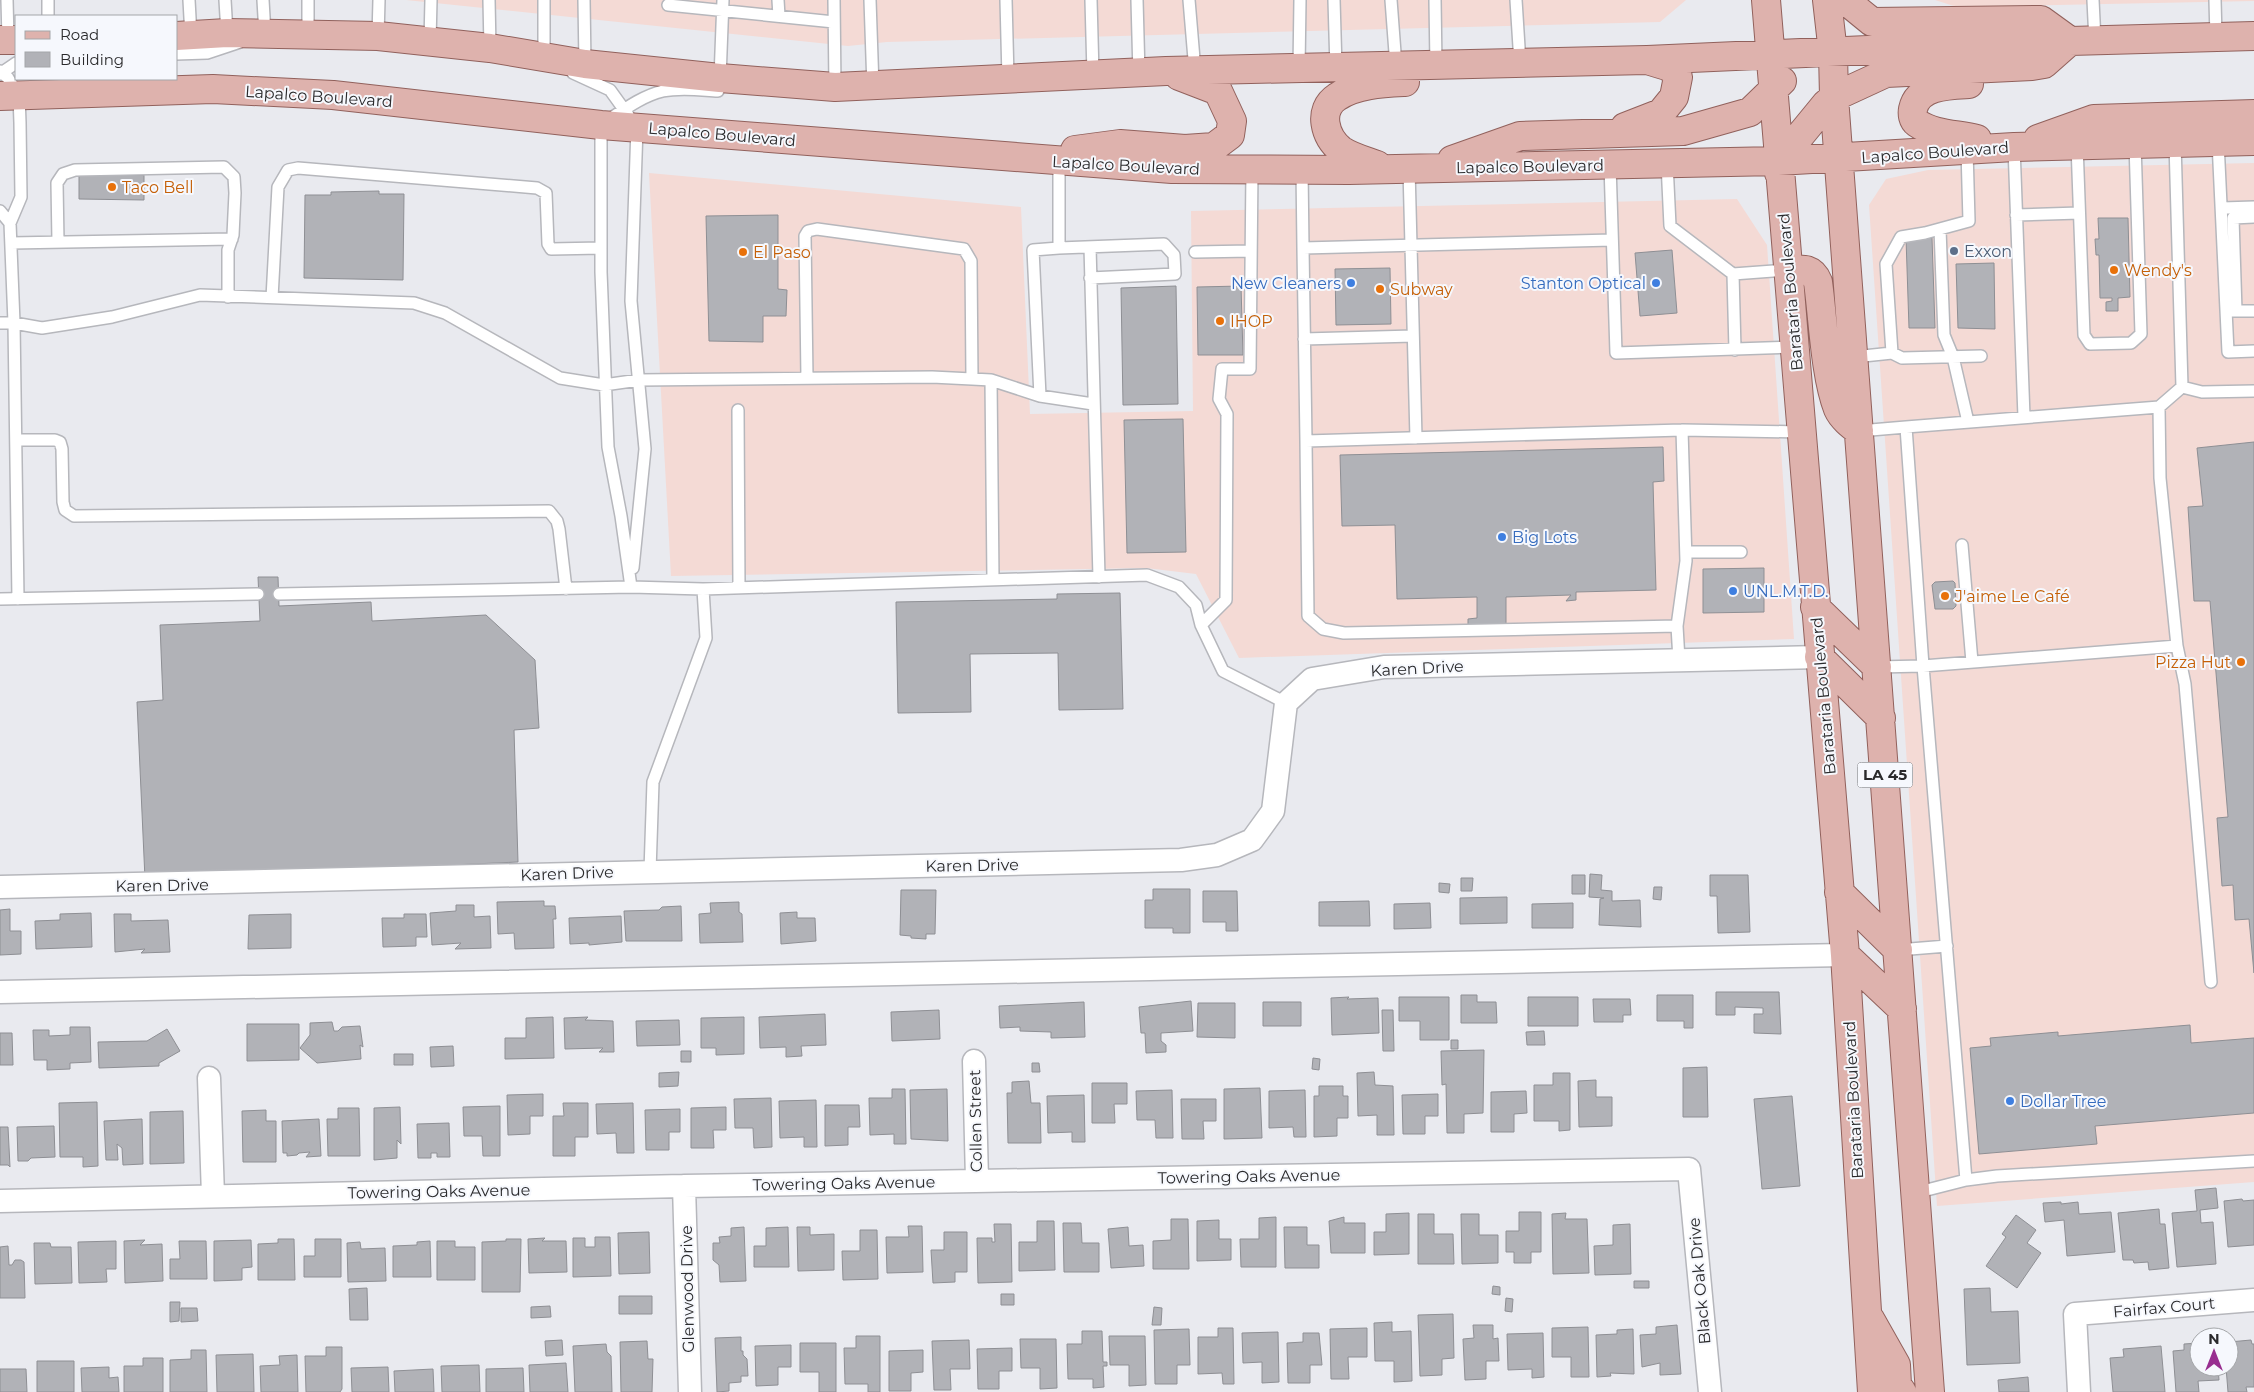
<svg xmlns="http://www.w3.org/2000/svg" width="2254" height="1392" font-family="Montserrat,sans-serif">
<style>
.commercial{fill:#f4dad5}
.building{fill:#b1b2b7;stroke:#8e8f94}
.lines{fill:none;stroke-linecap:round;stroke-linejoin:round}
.lane-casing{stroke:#b6b7bc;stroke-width:14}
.street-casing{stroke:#b6b7bc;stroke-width:25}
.primary-casing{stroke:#91615c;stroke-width:30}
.lane{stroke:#fff;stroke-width:11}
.street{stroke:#fff;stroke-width:22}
.primary{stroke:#deb2ad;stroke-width:28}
.food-dot{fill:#e8710a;stroke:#f6f8fd;stroke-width:2}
.service-dot{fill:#5c6f8a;stroke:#f6f8fd;stroke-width:2}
.shop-dot{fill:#3f7fe0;stroke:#f6f8fd;stroke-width:2}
.labels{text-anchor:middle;stroke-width:4;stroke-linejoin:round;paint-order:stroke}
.shield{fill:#f6f8fd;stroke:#67686b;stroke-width:1}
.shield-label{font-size:15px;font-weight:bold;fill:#2a2a2c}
.street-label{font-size:16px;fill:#2a2a2c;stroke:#f6f8fd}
.food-label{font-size:16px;fill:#c56008;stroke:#f6f8fd;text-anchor:start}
.service-label{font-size:16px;fill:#4e5e75;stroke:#f6f8fd;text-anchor:start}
.shop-label{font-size:16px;fill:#366cbe;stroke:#f6f8fd;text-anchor:start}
</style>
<rect width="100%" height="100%" fill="#e9eaef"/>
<path class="commercial" d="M406,0h1280l-26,22 -773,20 -39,4z
M1935,0h319v1l-297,6z
M2254,163v1019l-317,24 -68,-1001 17,-26 42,-9z
M649,173l372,34 9,207 163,-3 -2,-200 546,-12 30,46 27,394 -555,19 -43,-84 -50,-6 -475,8z"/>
<path class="building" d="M79,175h65v25l-65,-1z
M379,191v3h25l-1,86 -99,-2 1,-83h26v-3z
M778,215v74l9,1 -1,26h-23v26l-54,-1 -3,-125z
M2098,218h30l2,79 -12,1v13h-12v-9l6,-1v-3h-12l-1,-43h-3l-1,-16h4z
M1906,238h26l3,90h-26z
M1672,250l5,63 -37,3 -5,-63z
M1994,263l1,66 -37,-1 -2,-64z
M1390,268l1,56 -55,1 -1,-56z
M1176,286l2,118 -55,1 -2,-117z
M1241,286l2,69h-45l-1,-68z
M1183,419l3,133 -59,1 -3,-133z
M2254,442v531l-5,-54 -14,1 -2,-35 -11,1 -5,-68 11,-1 -18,-216h-16l-6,-94 15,-1 -6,-58z
M1663,447l1,34 -11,1 3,108 -80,2v8l-10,1 5,-6 -65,2v29l-38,1v-8l9,-1v-21l-80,2 -2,-74 -53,1 -2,-71z
M1764,568v44l-61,1v-44z
M258,577h20l1,29 92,-4 1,19 114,-6 49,45 4,68 -25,2 4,132 -373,17 -8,-177 26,-2 -3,-75 100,-4z
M1953,581l2,2 1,23 -3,3h-18l-3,-24 3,-3z
M1120,593l3,116 -64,1 -1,-57 -88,1 1,58 -73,1 -2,-111 161,-3v-5z
M1590,874l12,1 -1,15 11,1v10l28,-1 1,27 -42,-2 1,-26 4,-1 -15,-1z
M1572,875h13v19h-13z
M1710,875h38l2,57 -32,1 -1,-37h-7z
M1461,878h12l-1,13h-11z
M1439,883l11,1 -1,9 -10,-1z
M1654,887h8l-1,13 -8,-1z
M1153,889h37v44h-17v-5h-28v-28h8z
M901,890h35l-1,44h-9v5l-15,-1v-2l-11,-1z
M1203,891h34l1,40h-12v-9h-23z
M1507,897v26l-47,1v-26z
M544,901v5h11l1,13h-3l1,29 -39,1 -1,-16 -16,1 -1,-32z
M1369,901l1,25h-51v-24z
M739,902v10l3,2 1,28 -43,1 -1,-29 12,-1 -1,-10z
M1430,903l1,25 -37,1v-25z
M1573,903v25h-41v-24z
M456,905h18v12l16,-1 1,32 -36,1 6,-6 -29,2 -2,-32 26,-2z
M681,906l1,35h-56l-2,-30 35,-1 3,-3z
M10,909v22h11v23l-21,1v-45z
M797,912v6h18l1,23 -35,3 -1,-31z
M91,913l1,34 -56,2 -1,-28 25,-1v-6z
M114,914h17v7l37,-1 2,32 -29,1 4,-4 -30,3z
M291,914v34l-43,1 1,-34z
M404,914h22l1,23h-11v9l-33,1 -1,-29h22z
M621,916l1,26 -33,3v-2l-19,1 -1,-26z
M1716,992h63l2,42 -27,-1v-19h9v-6l-28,-1v8h-19z
M1461,995h16v7h19l1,21h-36z
M1657,995h36v33h-9v-7h-27z
M1349,997l-2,2 31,-1 1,35 -47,2 -1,-37z
M1399,997h50v43h-29v-19h-21z
M1528,997h50v29h-50z
M1593,999h37l1,16h-8v7h-29z
M1191,1001l2,30 -32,2v8l5,4v7l-20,1 -1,-20h-4l-2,-26z
M1084,1002l1,35 -34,1v-6l-31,-1v-4l-20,1 -1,-22z
M1263,1002h38v24h-38z
M1198,1003h37v35l-38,-1z
M939,1010l1,29 -48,2 -1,-29z
M1382,1010h11l1,41h-11z
M825,1014l1,31 -25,1 1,10 -16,1v-10l-26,1 -1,-31z
M553,1017l1,41 -49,1v-21h21v-20z
M588,1017l-3,3 28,1 1,31h-15l4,-4 -38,1 -1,-31z
M744,1017v37l-28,1v-7h-15v-30z
M679,1020l1,25 -43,1 -1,-25z
M332,1022l2,9h4l4,-4 18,-1 3,21 -3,-2 1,14 -44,4 -17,-15 10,-13v-12z
M247,1024h52v36l-52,1z
M2190,1025l1,18 63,-5v75l-159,13 2,18 -118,10 -9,-106 21,-2 -1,-8 68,-6v4z
M70,1027h20l1,35 -21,1v6l-23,1v-10h-13l-1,-30h16v6l21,-1z
M167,1029l13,22 -21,12v3l-60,2 -1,-26 49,-1z
M1544,1031l1,14h-18l-1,-13z
M0,1033h12l1,32h-13z
M1451,1040h7v9h-7z
M453,1046l1,20 -23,1 -1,-20z
M1484,1050l-1,63 -19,1v19h-17l-1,-49 -4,1 -1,-34z
M681,1051h10v11h-10z
M394,1054h19v11h-19z
M1313,1058l7,1 -1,11 -7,-1z
M1032,1063h7l1,9h-8z
M1707,1067l1,50h-25v-49z
M679,1072l-1,14 -19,1v-14z
M1374,1072l1,13 18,1 1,49h-17v-20l-19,1 -1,-43z
M1553,1073h17v57l-11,1v-10h-25v-36h19z
M1596,1080v17h16v29l-33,1 -1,-46z
M1029,1081l2,22h9l1,40h-33l-1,-50h5v-11z
M1092,1083h35v21h-13l1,19h-23z
M1319,1086h24v10h5v22h-11v18l-23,1v-41h5z
M1260,1088l2,50 -38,1v-50z
M892,1089h13l1,55h-12v-10l-24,1 -1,-37h23z
M947,1089l1,52 -37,-2 -1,-49z
M1172,1090l1,48h-17l-1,-18h-18l-1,-29z
M1305,1090l1,47h-12l-1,-10 -24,1v-37z
M1526,1091l1,22 -13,1v18h-23v-40z
M543,1094v22h-13v18l-22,1 -1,-40z
M1438,1094v22h-13v18h-22l-1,-39z
M1084,1095l1,47h-13v-10l-24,1 -1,-37z
M1792,1096l8,90 -38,3 -8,-90z
M771,1098l1,49 -18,1 -1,-20h-18l-1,-29z
M1181,1099h35v22h-13l1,18h-22z
M816,1100l1,47h-13v-10l-24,1 -1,-37z
M97,1102l1,64 -15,1v-10h-23l-1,-54z
M563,1103h25v34h-13v19h-22v-40h11z
M633,1103l1,50h-17l-1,-20 -19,1 -1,-30z
M825,1105h34l1,22h-12v18l-23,1z
M500,1106v50h-17l-1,-20h-18l-1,-29z
M400,1107l1,37 -4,-4v18l-23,2v-52z
M726,1107v23h-13l1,18h-23v-40z
M338,1108h21l1,48h-32l-1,-37h11z
M680,1109v23h-11v18h-23l-1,-40z
M266,1110v11h10v41h-33l-1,-51z
M183,1111l1,52 -34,1v-52z
M142,1119l1,45 -20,1 -1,-17 -5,-4 1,16h-12l-2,-39z
M319,1119l2,37 -15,1 4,-5 -11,1 -2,2 -10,1v-3h-4l-1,-32z
M449,1123l1,34h-13v-4h-6v5h-13l-1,-34z
M54,1126l1,31 -24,1 -3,3h-10l-1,-34z
M0,1127h8l2,40 -2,-2h-8z
M2216,1188l2,20 -18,2 1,13 12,-1 3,42 -39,3 -5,-54 25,-2 -2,-21z
M2242,1199l1,2 11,-1v45l-26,2 -4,-46z
M2061,1202v2l17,-2 1,12 32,-2 4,40 -48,4 -3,-36 -19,2 -2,-19z
M2159,1209l1,15h5l4,44 -20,2 -1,-8 -14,1 -1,-3h-10l-5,-47z
M1519,1212h22v40h-10v11h-17v-11h-8v-21h13z
M1409,1213v41l-35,1v-23h12v-18z
M1566,1213l-1,6h22l2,54 -36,1 -1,-60z
M1418,1214h16v20h19l1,30h-36z
M1461,1214h18v21h19v28l-36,1z
M2016,1215l20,15 -9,13 14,10 -24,35 -31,-22 20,-29 -4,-3z
M1276,1217v50h-35l-1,-28h19v-21z
M1344,1217v6h21v30h-34l-2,-32z
M1171,1219h17l1,50h-36v-28l18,-1z
M1219,1220v19h12v21l-34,1v-40z
M1037,1221h17l1,49 -36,1v-29h18z
M1063,1223h18l1,20h17v29h-35z
M994,1224h17l1,58 -34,1 -1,-45h15v4h3z
M1630,1224l1,50 -36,1 -1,-29 19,-1v-20z
M908,1226h14l1,46 -36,1 -1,-36h23z
M744,1227l2,54 -26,1 -1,-17 -6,-5v-17h7l-1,-6 12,-1v-8z
M788,1227l1,40h-35v-21h12v-18z
M797,1227h13v8l24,-1v36l-36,1z
M1128,1227l1,19 14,-1 1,21 -33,2 -3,-39z
M1284,1227h23v18h12v23h-34z
M860,1230h17l1,49 -35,1 -1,-29h18z
M649,1232l1,41 -31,1 -1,-41z
M944,1232h23v40h-12v10l-22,1 -2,-33h13z
M595,1237h15l1,39 -38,1v-39h12v9h10z
M545,1238l-3,3h24l1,31 -38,1 -1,-34z
M278,1239h16l1,41h-37v-36l20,-1z
M315,1239h26v38h-37v-21h11z
M506,1239h15l-1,53h-38v-50l24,-1z
M145,1240l-5,5 22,-1 1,37 -38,2 -1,-42z
M251,1240l1,27 -10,1v12l-28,1v-40z
M116,1241v28h-10l1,13 -28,1 -1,-41z
M179,1241h27l1,38h-37v-20h10z
M430,1241l1,36h-38v-31l24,-1v-3z
M437,1241h18v6h20v33h-38z
M360,1242l1,7 24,-1 1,33 -38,1 -1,-39z
M34,1243h16l1,4h20l1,36 -37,1z
M8,1246l1,19h3l3,-5h6l3,2 1,36h-25v-51z
M1634,1281h15v7h-15z
M1493,1286l7,1v8l-8,-1z
M367,1288l1,32h-18l-1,-31z
M1990,1288l1,24 27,-1 2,52 -53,2 -3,-76z
M1001,1294h13v11h-13z
M619,1296h33v18h-33z
M1506,1298l7,1 -1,13 -7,-1z
M170,1302h10l-1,19 -9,1z
M550,1306l1,11 -20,1v-11z
M1154,1307l8,1 -1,17h-9z
M181,1308h16l1,13 -17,1z
M1453,1314l1,44 -12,1v16l-22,1 -2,-61z
M1392,1322v10l19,-1 1,50 -18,1v-21h-19l-1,-38z
M1473,1325h20v14l5,-1 1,23h-13v18l-21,1 -2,-41 11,-1z
M1677,1325l4,49 -21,1v-12l-18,4 -2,-32 16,-1v-7z
M1588,1327l1,50h-18v-20h-19v-29z
M1218,1328h15l1,56h-11l-1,-11 -24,1v-37h20z
M1367,1328v29h-19l1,22h-18l-1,-50z
M1189,1329l1,36h-13v19h-22l-1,-54z
M1633,1329l1,45 -24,-1 1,3 -14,1 -1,-42 21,-1v-4z
M1082,1331h20l1,31h4v4h-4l1,21 -11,1v-9h-25l-1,-35h15z
M1278,1332l1,50 -17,1v-21l-19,1 -1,-30z
M1303,1333h16l3,32h-12v18h-22l-1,-40 16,-1z
M1543,1333l1,44 -12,1v-9l-24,1 -1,-36z
M856,1336h24v56h-12v-8h-23l-1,-36h12z
M1109,1336h36l1,49 -17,1v-21h-19z
M741,1337v14h2v4l4,4 1,17h-7v6l-12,1v8l-12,1 -2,-54z
M1020,1339h36l1,49 -17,1v-21h-19z
M562,1340l1,15 -17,1 -1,-15z
M969,1340l1,29h-20l1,21h-17l-2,-49z
M2251,1340l1,4h2v43h-8l1,5h-19l-2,-25h3v-25z
M647,1341l1,18h5l-1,33h-31l-1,-50z
M800,1343h36v49h-17v-20h-19z
M2199,1343v24h19l1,13 -21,1 1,11h-23l-3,-41 11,-1v-6z
M606,1344l1,8 4,4 1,36h-37l-2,-46z
M791,1345v22h-13v18l-22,1 -1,-40z
M2161,1346l4,46h-52l-3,-34 14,-1 -1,-8z
M326,1347h16v42l-2,3h-34l-1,-36h21z
M1012,1348v23h-13v18h-21l-1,-40z
M191,1350h15l1,42h-37v-32l21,-1z
M923,1350v22l-12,1v18h-22v-40z
M253,1354l1,38h-37l-1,-37z
M297,1355l1,37h-37l-1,-26 20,-1 -1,-9z
M143,1358h20v34h-39v-26h19z
M37,1361h37v31h-37z
M566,1363l2,29h-38l-1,-27z
M479,1365l1,27h-38l-1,-26z
M109,1367v11l9,-1 1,15h-37l-1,-24z
M388,1367l1,25h-37l-1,-24z
M523,1368l1,24h-38v-23z
M0,1369h26l1,23h-27z
M433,1369l1,23h-39l-1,-21z
M2028,1377l1,15h-30l-1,-12z"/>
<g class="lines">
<g class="lane-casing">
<path id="lane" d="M7,0l1,40
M48,0v16
M189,0l2,36
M225,0l2,33
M263,0l2,34
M489,0l1,48
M544,0v58
M584,0l1,64
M778,0l1,16
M834,0l1,87
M870,0l3,87
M1006,0l2,78
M1091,0l2,74
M1137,0l2,74
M1189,0l6,71
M1334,0l2,68
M1391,0l5,66
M1435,0l1,65
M1516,0l4,63
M2093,0l2,41
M2215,0l1,37
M668,5l166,17
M308,34v-34
M378,36l1,-36
M430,41l1,-41
M176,54l31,-1 33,-11
M1299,68l1,-68
M0,71l8,7 11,18 1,27 1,74 -11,26 4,100 4,276
M573,73l37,17 18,25
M0,74l16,-11
M720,78l3,-78
M2218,142l10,210 26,-1
M2077,145l7,190 6,9 41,-1 10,-9 -6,-190
M2014,147l10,270
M1967,150l2,71 -44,12 -24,4 -15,27 6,89 10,5 79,-2
M1667,163l3,63 63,48 2,76
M1610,165l6,188 179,-6
M1409,169l7,269
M1302,170l1,78
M2222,208l32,-1
M0,211l10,12
M2016,215l63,-2
M1940,229l4,106 9,22 15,65
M58,242l-1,-59 6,-9 12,-4 149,-3 10,10 1,16 -2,42 -5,15v47
M11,243l221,-4
M1090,247l9,330
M1059,248l105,-4 10,11 1,19 -85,4
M1195,252l56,-1
M1733,274l55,-4
M272,298l6,-111 10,-17 10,-2 239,20 9,5 2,51 3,5 50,-1
M2230,311h24
M2236,311l-3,-93 21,-1
M0,323h14l28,5 70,-11 88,-22 214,8 31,10 115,65 44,7 35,-5 293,-3 40,2 19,1 49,16 53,8
M1304,339l109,-3
M1854,357l38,-4
M807,378l-2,-142 3,-5 9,-2 147,20 7,12 1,118
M991,380l2,200
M2182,387l20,5 52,-1
M1040,396l-7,-146 26,-2v-87
M2159,407l23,-20 -7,-244
M738,410l1,178
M1859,431l47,-4
M16,440h39l5,2 2,7 1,53 2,8 9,6 475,-5 8,10 2,8 7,60
M1306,441l-3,-193 309,-8
M1962,545l10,117
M1686,552h55
M633,568l12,-119 -14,-148 6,-173
M631,587l-10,-71 -13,-69 -7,-175v-147c20,-13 40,-29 62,-34 18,-4 37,-1 55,0
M279,594l352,-7 72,2 444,-14 32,12 17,18 5,20 22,46 63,32
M0,599l258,-5
M1201,625l25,-25 1,-186 -8,-15 3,-30h28l2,-199
M1677,626l-333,7 -21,-4 -15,-13 -2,-175 376,-11
M1679,660l-2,-34 9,-65 -4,-131 120,2
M1877,667l46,-1 254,-20 8,38 26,298
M650,871l3,-89 53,-144 -3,-49
M1898,950l49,-4
M1966,1180l31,-4 257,-15
M1915,1193l51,-13 -43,-514 -17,-239 253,-20 1,71 17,168"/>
</g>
<g class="street-casing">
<path id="street" d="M0,887l1181,-27 36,-5 35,-15 21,-29 13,-108 26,-24 72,-12 435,-10
M0,992l1845,-37
M974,1061l3,119
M209,1078l4,118
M684,1186l6,206
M0,1201l684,-15 1005,-17 21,223
M2079,1392l-4,-78 179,-14"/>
</g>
<g class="primary-casing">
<path id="primary" d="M1766,0l79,955 27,437
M1827,0l6,53 1,44 96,1295
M176,36l51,-3 151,3 112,12 95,16 135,14 115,9 331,-16 481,-11 423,-19 184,-5
M0,40h16
M1969,84c-19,1 -51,1 -56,25 -1,5 0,11 4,14 17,12 40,11 60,16
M0,96l213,-7 120,6 268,30 571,44 177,1 429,-9 236,-14 240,-6
M1625,127l36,-14 13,-16 4,-20 -8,-10 -23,-7
M2038,139l56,-20 160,-5
M1075,150l45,-6 65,5 29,-2 16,-12 2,-14 -14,-30 -39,-15
M1452,160l68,-24 163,-5 67,-19 32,-31
M1377,165c-11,-4 -26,-8 -36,-15 -16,-13 -24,-40 -4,-53 19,-13 47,-14 68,-15
M1779,173l15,-30 32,-39 8,-7 52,-24 146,-7 12,-2 26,-23 -29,-21 -169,2 -27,-22
M1788,270c14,-1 24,-3 30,12 5,36 7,94 20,127 4,9 13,16 21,22
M1815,607l62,60
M1819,657l62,61
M1839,892l59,58
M1845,955l57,54
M1870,1319l26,46 1,20 5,7"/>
</g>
<use href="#lane" class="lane"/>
<use href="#street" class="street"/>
<use href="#primary" class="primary"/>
</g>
<g class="food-dot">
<circle cx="112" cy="187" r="5"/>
<circle cx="743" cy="252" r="5"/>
<circle cx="2114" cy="270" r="5"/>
<circle cx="1380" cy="289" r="5"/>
<circle cx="1220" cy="321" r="5"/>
<circle cx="1945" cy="596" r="5"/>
<circle cx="2241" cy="662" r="5"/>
</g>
<circle class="service-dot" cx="1954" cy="251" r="5"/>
<g class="shop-dot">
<circle cx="1351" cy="283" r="5"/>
<circle cx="1656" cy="283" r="5"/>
<circle cx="1502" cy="537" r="5"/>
<circle cx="1733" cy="591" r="5"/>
<circle cx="2010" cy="1101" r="5"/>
</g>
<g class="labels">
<rect class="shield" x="1857.5" y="762.5" width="55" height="25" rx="4"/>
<g class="shield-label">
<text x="1885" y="780">LA 45</text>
</g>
<g class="street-label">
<text transform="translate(319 96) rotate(4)" y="6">Lapalco Boulevard</text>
<text transform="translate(722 134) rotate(5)" y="6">Lapalco Boulevard</text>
<text transform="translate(1935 152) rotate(-4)" y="6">Lapalco Boulevard</text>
<text transform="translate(1126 165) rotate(3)" y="6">Lapalco Boulevard</text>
<text transform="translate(1530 166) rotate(-1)" y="6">Lapalco Boulevard</text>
<text transform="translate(1790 292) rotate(-95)" y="6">Barataria Boulevard</text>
<text transform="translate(1417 668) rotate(-3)" y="6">Karen Drive</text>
<text transform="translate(1823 696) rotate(-95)" y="6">Barataria Boulevard</text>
<text transform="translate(972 865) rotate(-1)" y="6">Karen Drive</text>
<text transform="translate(567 873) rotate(-2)" y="6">Karen Drive</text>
<text transform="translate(162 885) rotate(-1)" y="6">Karen Drive</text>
<text transform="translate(1853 1100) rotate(-93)" y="6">Barataria Boulevard</text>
<text transform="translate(975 1121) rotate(-91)" y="6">Collen Street</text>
<text transform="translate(1249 1176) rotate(-1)" y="6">Towering Oaks Avenue</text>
<text transform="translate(844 1183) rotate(-1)" y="6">Towering Oaks Avenue</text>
<text transform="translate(439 1191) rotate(-1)" y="6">Towering Oaks Avenue</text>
<text transform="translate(1699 1281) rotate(-95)" y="6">Black Oak Drive</text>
<text transform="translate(687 1289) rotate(-91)" y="6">Glenwood Drive</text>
<text transform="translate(2164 1307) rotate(-5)" y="6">Fairfax Court</text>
</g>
<g class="food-label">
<text x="122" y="193">Taco Bell</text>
<text x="753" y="258">El Paso</text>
<text x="2124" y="276">Wendy's</text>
<text x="1390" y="295">Subway</text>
<text x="1230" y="327">IHOP</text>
<text x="1955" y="602">J'aime Le Café</text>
<text x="2231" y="668" text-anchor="end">Pizza Hut</text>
</g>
<g class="service-label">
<text x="1964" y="257">Exxon</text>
</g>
<g class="shop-label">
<text x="1341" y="289" text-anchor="end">New Cleaners</text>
<text x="1646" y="289" text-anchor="end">Stanton Optical</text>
<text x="1512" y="543">Big Lots</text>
<text x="1743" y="597">UNL.M.T.D.</text>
<text x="2020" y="1107">Dollar Tree</text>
</g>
</g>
<rect x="15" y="15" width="162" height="65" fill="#f6f8fd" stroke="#a4a6a9"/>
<rect x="25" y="31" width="25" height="8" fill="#deb2ad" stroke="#a4a6a9"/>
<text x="60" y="40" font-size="15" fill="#2a2a2c">Road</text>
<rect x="25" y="52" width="25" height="15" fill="#b1b2b7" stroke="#a4a6a9"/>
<text x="60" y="65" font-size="15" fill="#2a2a2c">Building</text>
<g transform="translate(2214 1352)"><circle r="24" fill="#f6f8fd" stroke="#a4a6a9"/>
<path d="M0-4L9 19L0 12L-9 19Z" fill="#982e90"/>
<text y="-8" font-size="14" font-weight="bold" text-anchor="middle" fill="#2a2a2c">N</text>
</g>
</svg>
